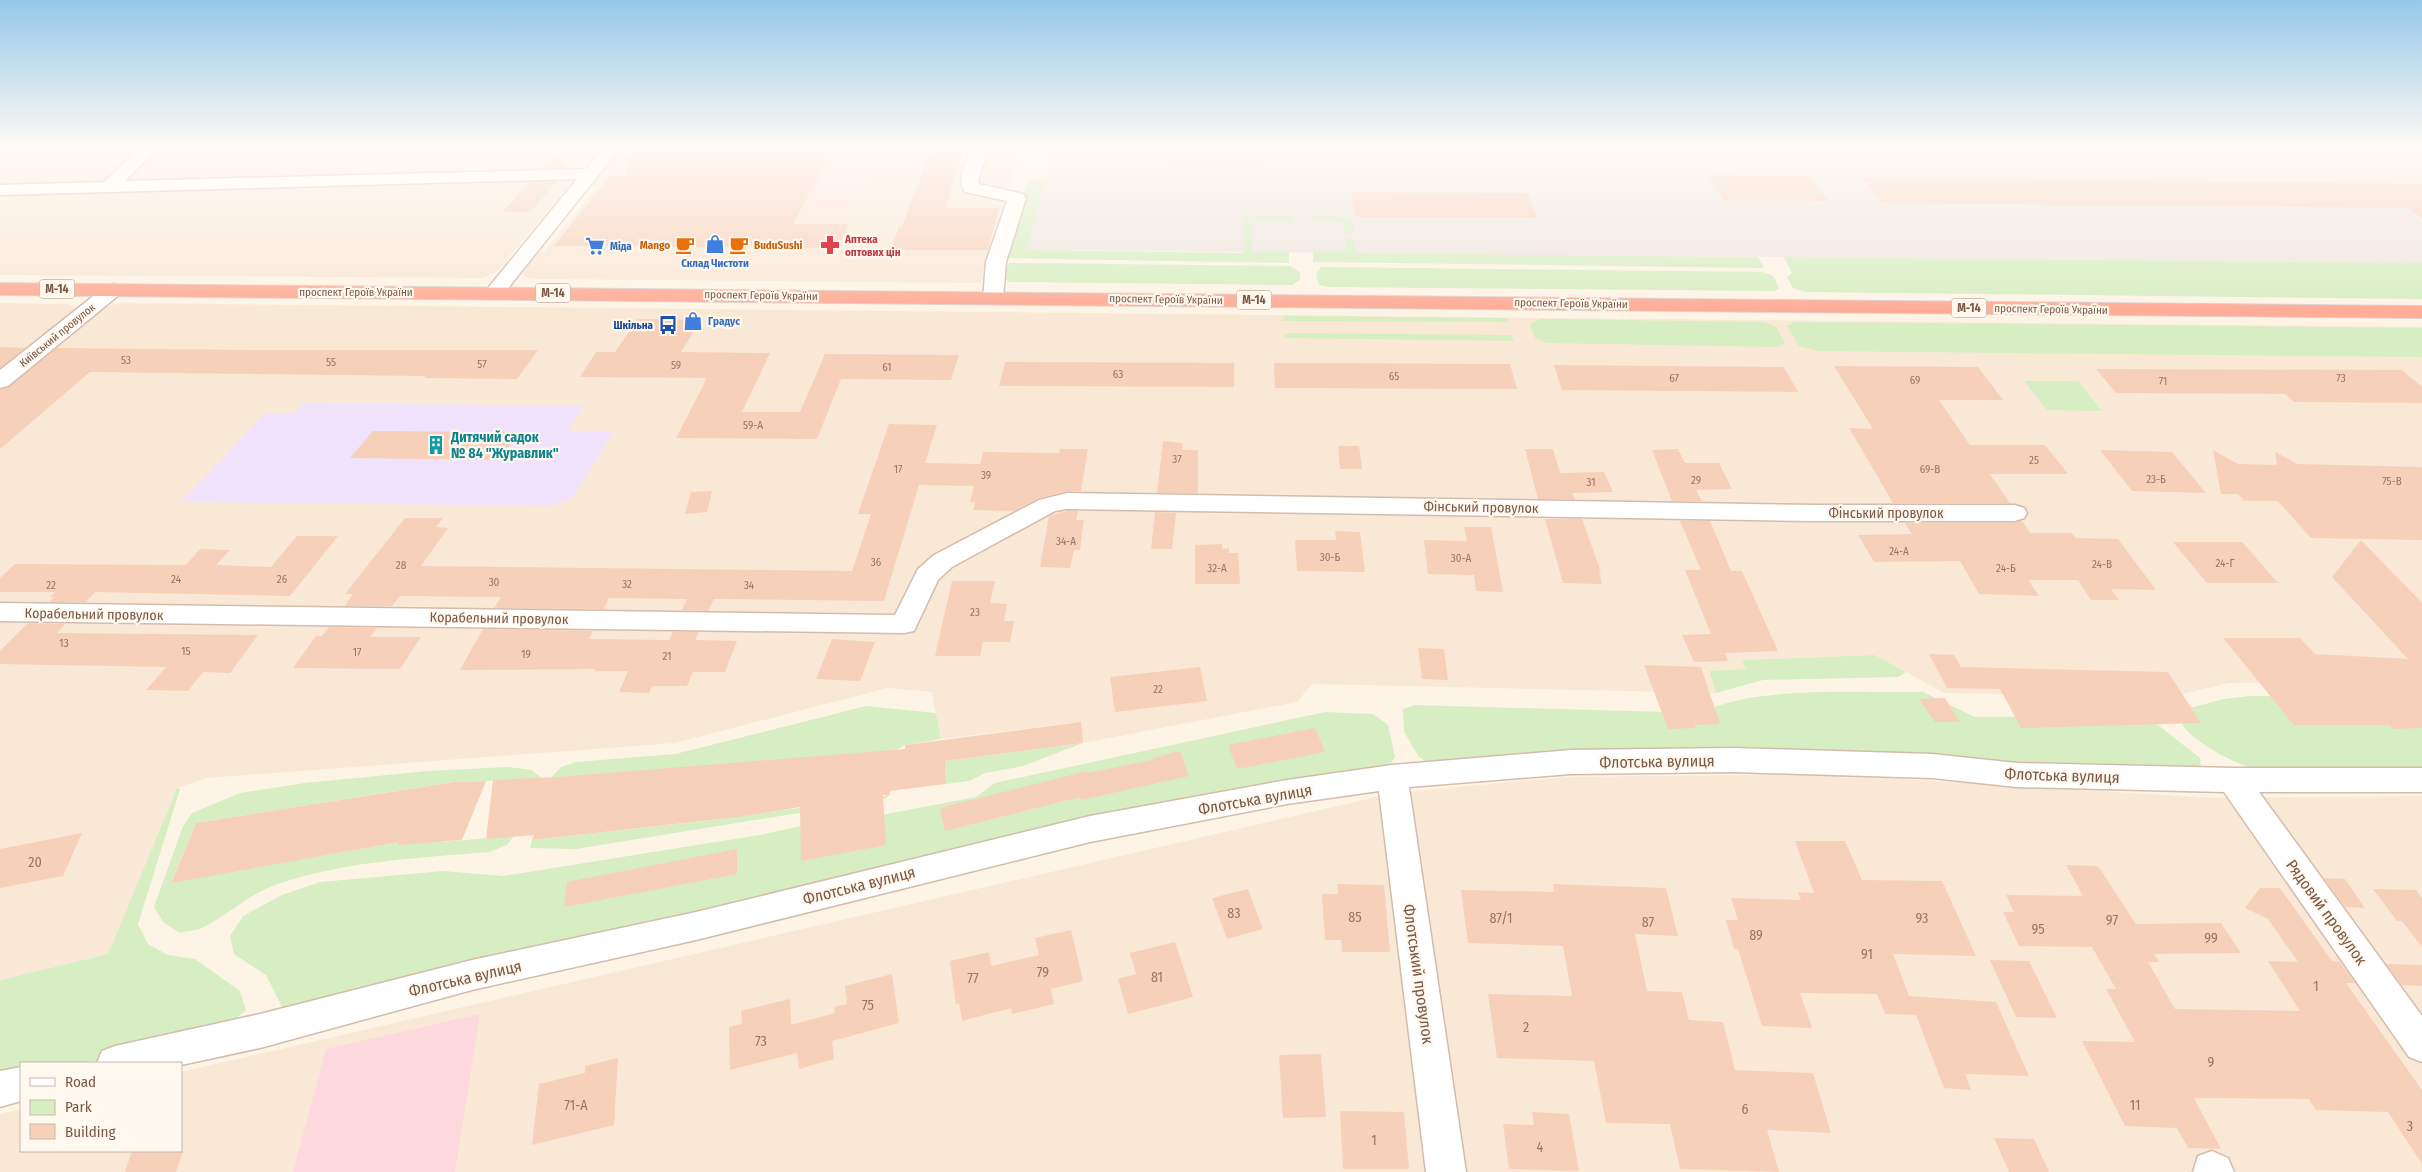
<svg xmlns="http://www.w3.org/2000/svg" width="2422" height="1172" font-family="'Fira Sans Condensed',sans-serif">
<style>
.residential{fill:#f9e8d6}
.commercial{fill:#ffe3d9}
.industrial{fill:#eee6e0}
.education{fill:#f1e2fb}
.medical{fill:#fdd8de}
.green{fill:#d6eec2}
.building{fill:#f7d0ba}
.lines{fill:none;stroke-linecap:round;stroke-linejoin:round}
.street-casing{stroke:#d4bcad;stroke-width:3}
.highway-casing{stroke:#ddd3cf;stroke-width:2}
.street{fill:#fff;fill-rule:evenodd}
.highway{fill:#fead97;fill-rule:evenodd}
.labels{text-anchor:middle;stroke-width:4.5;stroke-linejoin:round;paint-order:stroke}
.far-health-label{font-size:11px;font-weight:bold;fill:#be3a42;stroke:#fff8ee;text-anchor:start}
.far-food-label{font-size:11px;font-weight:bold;fill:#c56008;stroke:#fff8ee;text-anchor:end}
.far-shop-label{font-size:11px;font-weight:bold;fill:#366cbe;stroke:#fff8ee;text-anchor:start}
.far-street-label{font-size:11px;fill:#7b5747;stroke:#fff8ee}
.far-transit-label{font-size:11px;font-weight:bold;fill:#164399;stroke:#fff8ee;text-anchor:end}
.number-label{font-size:11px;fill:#9a7564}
.shield{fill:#fff8ee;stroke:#a38779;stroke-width:1}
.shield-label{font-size:12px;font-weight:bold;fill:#7b5747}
.culture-label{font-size:14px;font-weight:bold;fill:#0d838f;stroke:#fff8ee;text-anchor:start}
.street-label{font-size:14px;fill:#7b5747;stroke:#fff8ee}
.near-number-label{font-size:14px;fill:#9a7564}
.near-street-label{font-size:16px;fill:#7b5747;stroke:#fff8ee}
</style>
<rect width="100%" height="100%" fill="#fef4e6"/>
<path class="residential" d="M0,148h140l-38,36 -102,3z
M160,148h440l-14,16 -15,7 -449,12z
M623,148h398l-40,135 -445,-4 -12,-2 -1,-5 16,-19 5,-1 52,-64 -5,-2z
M570,179v5l-72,86 -14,8 -484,-3v-82z
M0,303l67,1 11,5 -78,63z
M119,303l2303,24v355l-193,1 -63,15 -222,-5 -69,-38 -132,5 3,9 -37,2 7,22 -404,-9 -15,18 -214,41 -3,-21 -139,17 -9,-47 -44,-4 -213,55 -469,35 -29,10 -69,166 -108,26v-589l101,-83z
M1817,774l397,24 208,-2v376h-2422v-58l21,-5v42h160v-79l1213,-279 170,-16z"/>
<path class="commercial" d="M628,165l247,1 -21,46 -261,-1z"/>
<path class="industrial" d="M1054,148h1368v115l-1395,-13z"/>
<path class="education" d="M303,403l281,3 -16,25 45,1 -41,67 -21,7 -370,-4 84,-89 27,1z"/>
<path class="medical" d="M480,1014l-25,158h-162l33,-123z"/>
<path class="green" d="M1155,148h134v3c-8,1 -20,1 -23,10l-112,-1z
M1028,179h18l-19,71 217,3v-37h49v6h-41v29l37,1v11l-282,-5z
M1310,216l42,1 2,17h-10l-1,-13 -33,-1z
M1345,239h9l2,14 402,4 5,9v2l-450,-6v-11h33z
M1784,257l638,6v36l-617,-7 -12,-4 -6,-11 5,-4z
M1010,263l280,3 10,6v8l-8,5 -283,-3 -5,-4 3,-12z
M1321,267l442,5 10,4 6,12 -5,3 -448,-4 -7,-2 -3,-11z
M1286,316l217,2 5,1 1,3 -227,-1 1,-3z
M1540,319l224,3 12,5 9,16 -8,4 -230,-4 -12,-5 -5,-14z
M1795,322l627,6v29l-604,-6 -19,-5 -12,-20z
M1289,333l219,2 4,1 2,5 -230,-3v-3z
M2024,381h54l24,30 -55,-1z
M1875,655l31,17 -8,5 -135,3 -47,13 -7,-22 37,-2 -4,-9z
M1923,692l52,25 161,-2 12,2 52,41 1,9 -9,3 -750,-7 -17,-2 -6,-4 -15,-25 -1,-23 11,-4 286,8c54,-28 161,-20 223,-21z
M2249,696l173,2v71h-156c-8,-1 -16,-1 -23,-4 -18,-7 -69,-33 -64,-54l45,-12z
M866,706l70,7 5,26 -36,6 -9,5 -345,28 10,-11 15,-5 99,-8z
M1325,712l48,2 15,11 7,32 -4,6 -13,6 -1094,242 -18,-36 -32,-21 -4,-18 13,-20 39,-21 38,-13 123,-11 61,5 261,-42 80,-18h31l100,-19 19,-14z
M1083,743l-60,23 -38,7 -16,8 -23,3 -1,-23z
M507,767l25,3 8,7 -15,32 2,-30 -74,3 -257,41 -25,59 274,-48 -3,8 72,-6 -7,9 -18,7c-70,6 -144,9 -211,32 -28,9 -50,31 -76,44 -7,3 -15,3 -22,5l-17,-11 -9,-15 29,-81 9,-13 48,-20 65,-10 123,-12z
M177,788l3,1 -42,135 10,20 20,11 27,4 45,32 6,19 -14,12 -126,37 -19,4h-66v14l-21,4v-101l108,-26z
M890,795l-5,4 -309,50 -46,-1 2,-8 181,-20z"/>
<path class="building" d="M633,148h201l-41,76h56l-11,24 -284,-2 56,-70h16v-20z
M931,148h33l-19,60h54l-11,42h-97l8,-23h3z
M555,155l14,13h-26z
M1708,175l102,1 18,25 -105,-1z
M1862,177l560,7v34l-14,-10 -525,-5z
M558,181l-28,31h-28l28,-30z
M1351,192l177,1 9,25 -182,-1z
M638,319l63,1 -20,32 89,1 -28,59h58l25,-58 134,1 -8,25 -110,-1 -24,60 -141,-1 31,-60 -127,-1 16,-25h19z
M0,347l25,1 -25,20z
M57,348l200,2h281l-21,29 -93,-1 2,-2 -336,-4 -90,77v-59l9,-3z
M1005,362l229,1v24l-235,-1z
M1274,363l236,1 7,25 -242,-1z
M1554,365l230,2 14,25 -236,-2z
M1834,366l144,1 25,33h-64l31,45h75l23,29h-78l20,29h-117l-44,-75 24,1z
M2096,369l306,1 20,17v16l-128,-1 -9,-8 -169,-1z
M889,424l48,1 -12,38 55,1 3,-12 76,1 1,-4h28l-7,42h-14l-28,7 -25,13 -41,-1 2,-8h-5l4,-16 -55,-1 -35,116 -170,-2 -6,12 -26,-1 5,-11 -78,-1 -5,11 -110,-1 7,-11 -101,-1 -8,10h-47l8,-12h-8l60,-76h38l-7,9 12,1 -27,38 431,5 19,-57h-13z
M373,431l146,1 -19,28 -150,-2z
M1163,441l20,2 -1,7h16v43h-41z
M1338,446h21l3,23h-22z
M1525,449h28l7,24 44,-1 9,20 -41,1 3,6h-37z
M1678,449l7,14h34l13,26 -36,1 6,11h-30l-20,-51z
M2100,450l72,2 34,41 -74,-2z
M2213,450l25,14 39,1 -2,-13 23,12 124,3v73l-111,-2 -33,-37h-34l-6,-7h-17z
M712,491l-5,21 -22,2 6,-22z
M1067,511h11l-2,9h8l-4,30h-6l-4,18 -30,-1 9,-51z
M1155,512l21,1 -4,36h-21z
M1545,519h37l19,53h-2l3,12 -39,-1z
M1680,521h30l21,50h11l36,80 -53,2 3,8 -34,1 -12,-27 29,-1 -26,-64h16z
M2022,521l8,12h42l4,5 42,1 38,51 -45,-1 8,11h-28l-13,-20h-50l11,16 -60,-2 -19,-33 -86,1 -16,-27 54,-1 -7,-11h110z
M1464,527h27l12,65 -27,-1 -2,-16 -46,-1 -4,-34 43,1z
M1335,531l25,1 5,40 -68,-1 -2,-31h41z
M297,536h41l-48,60 -195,-4 -9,10h-37l5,-5h-4l5,-5h-55v-14l15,-14 171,1 14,-16 30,1 -14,15 55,2z
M2361,540l61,63v125l-29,1 -3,-4h-96l-71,-87h77l15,16 93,5 -76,-82z
M2173,542h69l36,41h-71z
M1222,544v5l7,-1v5h9l2,31h-45v-39z
M952,581h43l-5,22 17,1 -3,17h10l-4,21h-27l-3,14h-45z
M28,623l37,1 -8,9 201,2 -28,38 -27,-1 -15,19 -42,-1 20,-23 -166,-3v-13z
M329,627l48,1 -7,9h51l-21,32 -107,-1 23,-32h6z
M483,629l110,2 -4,8 80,1 4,-8h26l-4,8 42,1 -12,31h-32l-6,14h-35l-3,7 -30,-1 9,-21h-33v-2l-135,1z
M832,639l43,3 -15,39 -44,-2z
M1418,648l26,1 4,31 -26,-1z
M1929,654l25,1 7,12 207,5 33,51 -180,5 -21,-39 -53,-1z
M1644,665l57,2 19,57 -26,1 2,3 -28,1z
M1200,667l7,34 -92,11 -5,-35z
M1945,698l15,24h-25l-16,-23z
M1081,722l2,21 -138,18 1,23 -56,7v4h-7l3,50 -85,16 -1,-54 -62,10 -206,23 2,-5 -48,4 7,-59 64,-3 348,-28v-4z
M1315,728l10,24 -88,17 -9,-24z
M1180,751l9,25 -108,24 -1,-3 -135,34 -5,-23 147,-37v2l66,-13v-2z
M486,781l-24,59 -64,5 1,-3 -228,41 25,-60 258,-41z
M82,833l-19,43 -63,12v-39z
M1795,841h50l17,39 80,1 34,75 -83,-2 16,42 87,6 33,74 -64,-2 6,16 -27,-2 -28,-73 -31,-1 -8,-20 -77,-1 12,35 -50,-2 -24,-77h-4l-8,-29h12l-7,-22 70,2 -3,-8 16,1z
M737,849v25l-173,33 3,-25z
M2066,865l32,1 38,58 85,-1 20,30 -87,1 5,8h-11l27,47 125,2 -32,-50 30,1 -30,-43 -23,-11 15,-20h20l52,73 8,1 15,21h-9l76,107v74l-34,-52 -72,-2 -7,-11 -115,-1 27,51 -33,-1 -11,-20 -52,-2 -43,-85 53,1 -29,-53h10l-24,-42 -73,-1 -16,-34h11l-8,-17 77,1z
M2324,878l21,1 20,29 -20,-1z
M1337,884l47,1 6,67h-48l-1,-12h-16l-3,-46h16z
M1553,884l113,4 12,48 -43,-2 12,57 35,1 7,28 34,2 12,48 78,3 18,60 -64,-3 12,42 -99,-3 -10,-45 -64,-1 -12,-62 -97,-3 -9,-64 84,2 -9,-50 -95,-3 -7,-53 93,2z
M1248,889l15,40 -36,10 -15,-41z
M2373,889l43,1 6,8v49l-20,-26h-5z
M1071,930l12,51 -32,8 3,15 -42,10 -1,-6 -49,13 -3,-18 -3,1 -6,-43 39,-9 2,14 48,-11 -4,-17z
M1175,942l18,55 -65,17 -10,-35 18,-5 -6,-21z
M1990,960l39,1 28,57 -41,-1z
M2386,964l36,1v21l-20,-1z
M892,974l7,49 -67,18 2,18 -35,10 -2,-16 -67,17 -1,-43 13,-3 -1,-13 49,-12 1,26 44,-12 -1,-6 13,-3 -2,-18z
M1321,1054l5,63 -43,1 -4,-63z
M618,1058l-4,67 -82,20 7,-61 46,-11v-7z
M1340,1111l64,1 5,57h-66z
M1532,1112l37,2 10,57 -70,-2 -6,-45 31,1z
M1994,1138l40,1 15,33h-40z
M132,1151h51l-7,21h-51z"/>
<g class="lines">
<g class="street-casing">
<path id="street" d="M141,148h17l-33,33 461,-12 17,-21h17l-119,149h-14l-3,-4 93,-114 -577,16v-10l104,-3z
M972,148h16l-10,33 1,3 44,10 3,4 -20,64 -3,36 -3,4 -7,2 -7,-2 -3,-4 3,-36 21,-61 -42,-9c-9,-13 2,-31 7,-44z
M113,284l7,2 3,4 -3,4 -112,92 -8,2v-18l106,-84z
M1067,493l747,12h201l9,3 3,5 -3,5 -9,3h-201l-747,-12 -12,2 -103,56 -14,13 -24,51 -10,2 -904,-12v-18l895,12 23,-46 16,-14 105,-55z
M1734,748l198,6 85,9 216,5h189v24h-163l163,224v46l-13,-5 -185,-265 -207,-5 -85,-9 -198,-6 -163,2 -162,13 57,385h-40l-47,-381 -92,13 -197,38 -394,98 -224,50 -212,58 -79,17v-2h-84l5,-12 13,-5 145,-32 212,-54 224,-48 394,-96 197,-36 105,-15 179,-15z
M21,1067v34l-21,6v-36z
M2212,1151l16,7 6,14h-41l5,-16z"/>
</g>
<g class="highway-casing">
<path id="highway" d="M0,283l2422,23v12l-2422,-23z"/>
</g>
<use href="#street" class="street"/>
<use href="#highway" class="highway"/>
</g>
<linearGradient id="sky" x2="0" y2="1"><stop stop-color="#95c8e9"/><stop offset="0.47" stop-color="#fffaf4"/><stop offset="1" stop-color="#fffaf4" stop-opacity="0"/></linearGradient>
<rect width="2422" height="312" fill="url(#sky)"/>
<defs>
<g id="shop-bare" transform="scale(1.5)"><path d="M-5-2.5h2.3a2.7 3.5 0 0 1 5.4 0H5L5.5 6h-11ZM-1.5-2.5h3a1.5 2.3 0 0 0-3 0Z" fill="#3f7fe0" stroke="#fff8ee" stroke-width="2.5" paint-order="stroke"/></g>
<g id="cafe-bare" transform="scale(1.5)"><path d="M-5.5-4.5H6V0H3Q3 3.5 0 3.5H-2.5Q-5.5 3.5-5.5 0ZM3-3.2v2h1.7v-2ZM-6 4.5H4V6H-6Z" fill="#e8710a" stroke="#fff8ee" stroke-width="2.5" paint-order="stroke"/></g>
<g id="pharmacy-bare" transform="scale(1.5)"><path d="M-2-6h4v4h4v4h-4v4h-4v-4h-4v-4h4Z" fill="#e0444e" stroke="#fff8ee" stroke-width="2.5" paint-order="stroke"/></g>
<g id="supermarket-bare" transform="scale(1.5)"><path d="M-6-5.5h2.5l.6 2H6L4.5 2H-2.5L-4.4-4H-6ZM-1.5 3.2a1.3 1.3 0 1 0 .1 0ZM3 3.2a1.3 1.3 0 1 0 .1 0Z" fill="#3f7fe0" stroke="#fff8ee" stroke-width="2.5" paint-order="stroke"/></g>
<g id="bus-bare" transform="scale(1.5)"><path d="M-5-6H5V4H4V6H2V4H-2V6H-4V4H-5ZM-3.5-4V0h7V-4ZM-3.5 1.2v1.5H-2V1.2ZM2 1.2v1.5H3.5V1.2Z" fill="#1a4fb4" stroke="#fff8ee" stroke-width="2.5" paint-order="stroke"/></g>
<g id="building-bare" transform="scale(1.5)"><path d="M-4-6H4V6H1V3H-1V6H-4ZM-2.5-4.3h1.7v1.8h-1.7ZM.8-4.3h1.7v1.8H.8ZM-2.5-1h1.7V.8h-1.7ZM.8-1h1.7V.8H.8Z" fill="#0f9aa8" stroke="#fff8ee" stroke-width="2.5" paint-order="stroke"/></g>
</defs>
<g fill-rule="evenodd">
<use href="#shop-bare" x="715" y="244"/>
<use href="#cafe-bare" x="685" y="245"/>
<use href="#cafe-bare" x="739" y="245"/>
<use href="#pharmacy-bare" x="830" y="245"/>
<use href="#supermarket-bare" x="595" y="246"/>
<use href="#shop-bare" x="693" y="321"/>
<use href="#bus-bare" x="668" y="325"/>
<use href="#building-bare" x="436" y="445"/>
</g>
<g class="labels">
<g class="far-health-label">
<text x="845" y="243">Аптека<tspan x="845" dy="13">оптових цін</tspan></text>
</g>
<g class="far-food-label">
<text x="670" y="249">Mango</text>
<text x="754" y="249" text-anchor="start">BuduSushi</text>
</g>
<g class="far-shop-label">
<text x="610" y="250">Міда</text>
<text x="715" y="267" text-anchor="middle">Склад Чистоти</text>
<text x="708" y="325">Градус</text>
</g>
<g class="far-street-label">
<text x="356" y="296">проспект Героїв України</text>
<text transform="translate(761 295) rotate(1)" y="4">проспект Героїв України</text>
<text transform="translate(1166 299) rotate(1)" y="4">проспект Героїв України</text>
<text transform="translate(1571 303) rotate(1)" y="4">проспект Героїв України</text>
<text transform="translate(2051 309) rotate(1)" y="4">проспект Героїв України</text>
<text transform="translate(57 335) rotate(-39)" y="4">Київський провулок</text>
</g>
<g class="far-transit-label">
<text x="653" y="329">Шкільна</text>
</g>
<g class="number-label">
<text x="126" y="364">53</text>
<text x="331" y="366">55</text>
<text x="482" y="368">57</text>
<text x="676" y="369">59</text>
<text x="887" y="371">61</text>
<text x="1118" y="378">63</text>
<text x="1394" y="380">65</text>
<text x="1674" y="382">67</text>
<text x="2341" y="382">73</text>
<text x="1915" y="384">69</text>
<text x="2163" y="385">71</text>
<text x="753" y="429">59-А</text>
<text x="1177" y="463">37</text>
<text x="2034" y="464">25</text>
<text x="898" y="473">17</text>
<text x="1930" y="473">69-В</text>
<text x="986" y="479">39</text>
<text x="2156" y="483">23-Б</text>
<text x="1696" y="484">29</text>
<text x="2392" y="485">75-В</text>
<text x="1591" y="486">31</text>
<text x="1066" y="545">34-А</text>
<text x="1899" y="555">24-А</text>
<text x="1330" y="561">30-Б</text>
<text x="1461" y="562">30-А</text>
<text x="876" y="566">36</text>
<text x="2225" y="567">24-Г</text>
<text x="2102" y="568">24-В</text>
<text x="401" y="569">28</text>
<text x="1217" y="572">32-А</text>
<text x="2006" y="572">24-Б</text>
<text x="176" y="583">24</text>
<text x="282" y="583">26</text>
<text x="494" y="586">30</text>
<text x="627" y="588">32</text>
<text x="51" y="589">22</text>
<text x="749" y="589">34</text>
<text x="975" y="616">23</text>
<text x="64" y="647">13</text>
<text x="186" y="655">15</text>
<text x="357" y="656">17</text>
<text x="526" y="658">19</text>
<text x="667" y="660">21</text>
<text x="1158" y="693">22</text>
</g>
<g class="shield">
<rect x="39.5" y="279.5" width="35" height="19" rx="4"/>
<rect x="535.5" y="283.5" width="35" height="19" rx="4"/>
<rect x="1236.5" y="290.5" width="35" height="19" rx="4"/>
<rect x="1951.5" y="298.5" width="35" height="19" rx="4"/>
</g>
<g class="shield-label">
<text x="57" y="293">М-14</text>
<text x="553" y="297">М-14</text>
<text x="1254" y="304">М-14</text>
<text x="1969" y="312">М-14</text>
</g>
<g class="culture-label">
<text x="451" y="442">Дитячий садок<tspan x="451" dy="16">№ 84 "Журавлик"</tspan></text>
</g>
<g class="street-label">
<text transform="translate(1481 507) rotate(1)" y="5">Фінський провулок</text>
<text x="1886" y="518">Фінський провулок</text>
<text transform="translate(94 614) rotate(1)" y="5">Корабельний провулок</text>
<text transform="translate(499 618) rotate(1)" y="5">Корабельний провулок</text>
</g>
<g class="near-number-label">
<text x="35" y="867">20</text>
<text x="1234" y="918">83</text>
<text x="1355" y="922">85</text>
<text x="1501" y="923">87/1</text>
<text x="1922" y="923">93</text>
<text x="2112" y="925">97</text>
<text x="1648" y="927">87</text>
<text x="2038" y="934">95</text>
<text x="1756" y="940">89</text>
<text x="2211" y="943">99</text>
<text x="1867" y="959">91</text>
<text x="1043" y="977">79</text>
<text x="1157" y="982">81</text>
<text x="973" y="983">77</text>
<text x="2316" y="991">1</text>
<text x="868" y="1010">75</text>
<text x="1526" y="1032">2</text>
<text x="761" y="1046">73</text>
<text x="2211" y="1067">9</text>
<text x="576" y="1110">71-А</text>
<text x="2135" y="1110">11</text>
<text x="1745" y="1114">6</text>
<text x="2410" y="1131">3</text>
<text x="1374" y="1145">1</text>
<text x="1540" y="1152">4</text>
</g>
<g class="near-street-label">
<text transform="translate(1657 761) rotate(-1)" y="6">Флотська вулиця</text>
<text transform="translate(2062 775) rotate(2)" y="6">Флотська вулиця</text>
<text transform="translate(1255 799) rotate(-10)" y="6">Флотська вулиця</text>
<text transform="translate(859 885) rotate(-14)" y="6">Флотська вулиця</text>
<text transform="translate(2327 912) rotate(54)" y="6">Рядовий провулок</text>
<text transform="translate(1419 974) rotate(82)" y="6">Флотський провулок</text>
<text transform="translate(465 978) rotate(-13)" y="6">Флотська вулиця</text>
</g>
</g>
<rect x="20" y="1062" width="162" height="90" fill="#fff8ee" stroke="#cab8ab"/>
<rect x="30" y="1078" width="25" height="8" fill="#ffffff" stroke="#cab8ab"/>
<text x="65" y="1087" font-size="15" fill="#7b5747">Road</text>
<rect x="30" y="1100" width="25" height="15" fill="#d6eec2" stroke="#cab8ab"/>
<text x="65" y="1112" font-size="15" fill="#7b5747">Park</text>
<rect x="30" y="1124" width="25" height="15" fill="#f7d0ba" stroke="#cab8ab"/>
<text x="65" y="1137" font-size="15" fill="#7b5747">Building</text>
</svg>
